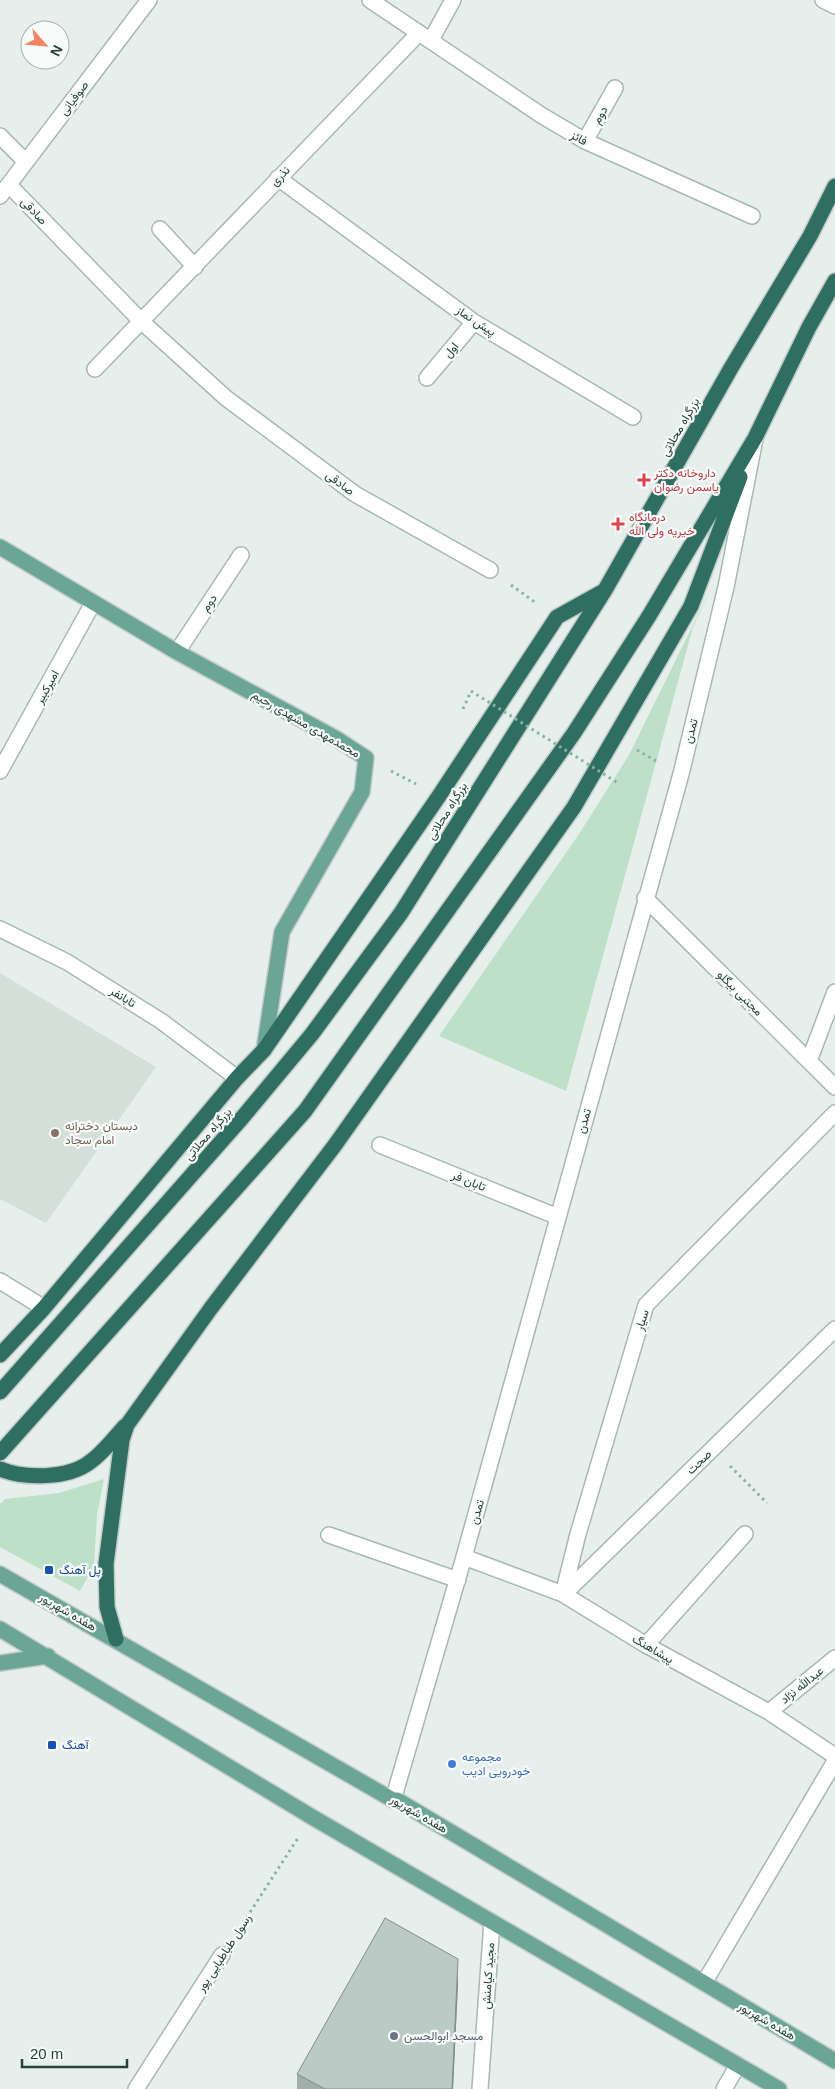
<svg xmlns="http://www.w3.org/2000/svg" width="835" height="2089" font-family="Arial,Vazirmatn,sans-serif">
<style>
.built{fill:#d4dfda}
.green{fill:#bfe0c8}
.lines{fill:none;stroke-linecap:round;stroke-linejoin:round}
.minor-casing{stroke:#a8b8b2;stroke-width:18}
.major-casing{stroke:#c2cac8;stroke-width:18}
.highway-casing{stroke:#c2cac8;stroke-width:18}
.path{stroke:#86b3a5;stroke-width:3;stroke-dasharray:2.5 4;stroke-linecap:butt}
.minor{stroke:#fff;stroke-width:15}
.major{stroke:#6aa596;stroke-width:15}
.highway{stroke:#2f6f62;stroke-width:15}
.path-bridge{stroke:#86b3a5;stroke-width:3;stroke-dasharray:2.5 4;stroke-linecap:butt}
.wall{fill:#a1aea9}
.shaded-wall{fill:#838d89}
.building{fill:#bbcac4;stroke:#838d89}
.health-dot{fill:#e0444e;stroke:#f7fbf9;stroke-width:2}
.education-dot{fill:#8d6e63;stroke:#f7fbf9;stroke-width:2}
.transit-dot{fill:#1a4fb4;stroke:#f7fbf9;stroke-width:2}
.shop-dot{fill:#3f7fe0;stroke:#f7fbf9;stroke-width:2}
.worship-dot{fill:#6b7280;stroke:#f7fbf9;stroke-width:2}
.labels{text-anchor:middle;stroke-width:4.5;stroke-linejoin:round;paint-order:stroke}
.street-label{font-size:12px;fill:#24423a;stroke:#f7fbf9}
.health-label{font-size:12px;fill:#be3a42;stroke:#f7fbf9;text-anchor:start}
.education-label{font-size:12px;fill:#785e54;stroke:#f7fbf9;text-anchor:start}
.transit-label{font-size:12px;fill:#164399;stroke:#f7fbf9;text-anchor:start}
.shop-label{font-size:12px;fill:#366cbe;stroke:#f7fbf9;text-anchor:start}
.worship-label{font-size:12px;fill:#5b616d;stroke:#f7fbf9;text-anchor:start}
</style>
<rect width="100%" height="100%" fill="#e6efeb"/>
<path class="built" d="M0,973l156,94 -110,156 -46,-24z"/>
<path class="green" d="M716,578l-23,49 -127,464 -127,-55 140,-202 50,-79z
M104,1479l-7,36 -3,51 -14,25 -80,-44v-43l5,-5 54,-6z"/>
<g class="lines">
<g class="minor-casing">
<path id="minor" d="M370,0l171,115 44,26 167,75
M823,0l12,6
M431,40l22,-40
M0,136l26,26
M585,141l30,-53
M278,178l196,144 159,95
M9,185l133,137 84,76 129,96 135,76
M0,196l149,-196
M160,229l35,38
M95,369l324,-336
M427,378l47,-56
M177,652l64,-97
M0,771l93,-168
M645,898l190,189
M0,929l67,33 94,59 76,57
M809,1061l26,-69
M380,1145l178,72
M0,1281l44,27
M329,1535l129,45
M464,1557l99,37 83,51 123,67 66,44
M563,1594l15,-60 68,-229 189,-192
M564,1594l271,-265
M646,1645l99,-111
M769,1712l66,-54
M393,1800l71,-243 217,-783 45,-187 29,-148
M704,1983l131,-222
M136,2089l86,-134
M480,2089l12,-167
M724,2089l14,-24"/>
</g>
<g class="major-casing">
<path id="major" d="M0,547l177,105 160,87 29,19 -4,34 -80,140 -18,118
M0,1574l393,226h4l438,261
M0,1629l312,188 467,272
M0,1663l48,-7"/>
</g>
<g class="highway-casing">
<path id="highway" d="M0,1355l44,-47 193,-230 27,-28 175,-254 118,-179 45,-25
M0,1392l242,-274 70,-84 89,-121 204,-323 126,-222 79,-132 25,-50
M0,1453l305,-342 269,-378 75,-117 106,-178 54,-111 26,-46
M0,1469c24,10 68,10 90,-7 13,-9 24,-24 35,-36
M116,1639l-9,-32 -1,-43 16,-124 5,-15 84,-117 124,-163 239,-338 117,-201 49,-129"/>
</g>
<path class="path" d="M511,585l25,18
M463,709l8,-18
M637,750l21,12
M391,771l25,13
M730,1466l37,37
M236,1934l62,-96"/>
<use href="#minor" class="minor"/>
<use href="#major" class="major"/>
<use href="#highway" class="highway"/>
<path class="path-bridge" d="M471,691l147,92"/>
</g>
<path class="wall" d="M458,1984l-5,105h-156v-15z"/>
<path class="shaded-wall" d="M458,1959v25l-5,105h-1z"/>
<path class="building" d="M385,1918l73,41 -6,130h-127l-28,-15z"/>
<g class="health-dot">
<path d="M641.5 472.5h5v5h5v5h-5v5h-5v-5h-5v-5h5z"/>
<path d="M615.5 516.5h5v5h5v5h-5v5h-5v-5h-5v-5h5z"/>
</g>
<circle class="education-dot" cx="55" cy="1133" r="5"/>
<g class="transit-dot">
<rect x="44" y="1565" width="10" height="10" rx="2.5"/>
<rect x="47" y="1740" width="10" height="10" rx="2.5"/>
</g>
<circle class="shop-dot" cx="452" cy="1764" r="5"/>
<circle class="worship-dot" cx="394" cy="2036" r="5"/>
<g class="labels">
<g class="street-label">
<text transform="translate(74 98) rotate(-53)" y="4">صوفیانی</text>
<text transform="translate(600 115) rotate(-61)" y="4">دوم</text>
<text transform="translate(579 138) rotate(29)" y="4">فائز</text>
<text transform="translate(280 176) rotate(-46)" y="4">نذری</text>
<text transform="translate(34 211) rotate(46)" y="4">صادقی</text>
<text transform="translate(476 321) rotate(33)" y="4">پیش نماز</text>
<text transform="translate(451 350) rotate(-50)" y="4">اول</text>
<text transform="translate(680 427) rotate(-60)" y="4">بزرگراه محلاتی</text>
<text transform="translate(340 483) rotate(36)" y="4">صادقی</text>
<text transform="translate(209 603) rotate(-56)" y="4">دوم</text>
<text transform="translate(47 687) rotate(-61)" y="4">امیرکبیر</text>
<text transform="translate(306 724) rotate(30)" y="4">محمدمهدی مشهدی رحیم</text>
<text transform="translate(691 731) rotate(-76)" y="4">تمدن</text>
<text transform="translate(447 811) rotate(-58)" y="4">بزرگراه محلاتی</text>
<text transform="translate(740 993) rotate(45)" y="4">مجتبی بیگلو</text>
<text transform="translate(123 997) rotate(32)" y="4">تابانفر</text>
<text transform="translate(584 1121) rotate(-75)" y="4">تمدن</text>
<text transform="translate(208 1134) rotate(-49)" y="4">بزرگراه محلاتی</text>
<text transform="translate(469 1181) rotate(22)" y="4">تابان فر</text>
<text transform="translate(642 1320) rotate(-73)" y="4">سیار</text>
<text transform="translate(699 1462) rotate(-44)" y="4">صحت</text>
<text transform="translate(477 1512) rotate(-75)" y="4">تمدن</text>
<text transform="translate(68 1612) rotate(30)" y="4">هفده شهریور</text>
<text transform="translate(653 1649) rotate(30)" y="4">پیشاهنگ</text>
<text transform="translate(802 1685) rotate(-39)" y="4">عبدالله نژاد</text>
<text transform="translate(419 1814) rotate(30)" y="4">هفده شهریور</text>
<text transform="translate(224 1953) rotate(-57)" y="4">رسول طباطبایی پور</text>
<text transform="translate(488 1976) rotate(-86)" y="4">مجید کیامنش</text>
<text transform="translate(767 2021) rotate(30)" y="4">هفده شهریور</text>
</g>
<g class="health-label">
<text x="654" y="477">داروخانه دکتر<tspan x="654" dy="14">یاسمن رضوان</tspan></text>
<text x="629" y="521">درمانگاه<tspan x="629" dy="14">خیریه ولی الله</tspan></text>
</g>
<g class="education-label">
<text x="65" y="1130">دبستان دخترانه<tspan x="65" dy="14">امام سجاد</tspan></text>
</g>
<g class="transit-label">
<text x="59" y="1574">پل آهنگ</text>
<text x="62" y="1749">آهنگ</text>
</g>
<g class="shop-label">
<text x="462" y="1761">مجموعه<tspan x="462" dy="14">خودرویی ادیب</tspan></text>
</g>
<g class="worship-label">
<text x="404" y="2040">مسجد ابوالحسن</text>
</g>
</g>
<g transform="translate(45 45) rotate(117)"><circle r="24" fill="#f7fbf9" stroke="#a3b1ad"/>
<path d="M0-4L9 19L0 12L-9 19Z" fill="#f4845f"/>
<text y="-8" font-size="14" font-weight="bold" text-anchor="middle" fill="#24423a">N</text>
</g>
<path d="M22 2059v8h105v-8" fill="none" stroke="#24423a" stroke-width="2.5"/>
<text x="30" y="2059" font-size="15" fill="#24423a" stroke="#f7fbf9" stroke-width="4" paint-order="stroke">20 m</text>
</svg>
